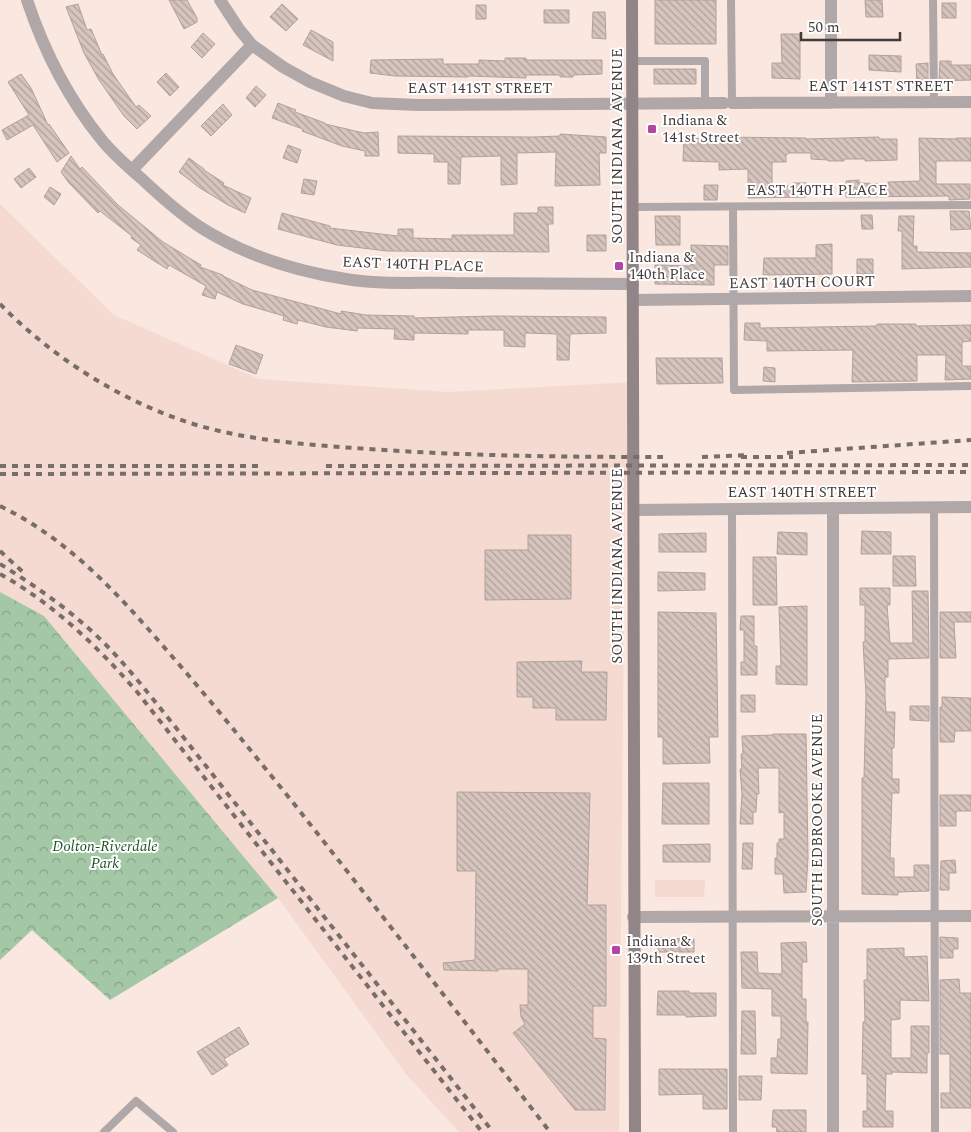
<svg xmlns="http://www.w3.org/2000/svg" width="971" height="1132" font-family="Spectral,serif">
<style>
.built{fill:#f4dad0}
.park{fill:url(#park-crowns)}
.building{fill:url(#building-back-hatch);stroke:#b2a19b}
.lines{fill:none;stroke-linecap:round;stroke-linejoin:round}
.service{stroke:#afa7a8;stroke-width:8}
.minor{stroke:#afa7a8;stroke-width:12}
.secondary{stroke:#918588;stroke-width:12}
.rail{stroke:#776d69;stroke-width:4;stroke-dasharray:6 6;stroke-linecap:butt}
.poi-dot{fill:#b345a3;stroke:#fff;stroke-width:2}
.labels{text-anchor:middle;stroke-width:4;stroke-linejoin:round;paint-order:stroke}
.street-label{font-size:15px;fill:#423b39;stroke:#fff}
.poi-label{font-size:15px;fill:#423b39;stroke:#fff;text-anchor:start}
.park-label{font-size:15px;font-style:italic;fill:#1b5624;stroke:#fff}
</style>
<defs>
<pattern id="park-crowns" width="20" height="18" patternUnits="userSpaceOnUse" patternTransform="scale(1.25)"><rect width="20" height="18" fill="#a4c7a5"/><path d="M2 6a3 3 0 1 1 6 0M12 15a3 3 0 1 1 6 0" fill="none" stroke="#87a387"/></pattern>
<pattern id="building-back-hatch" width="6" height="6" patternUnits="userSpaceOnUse" patternTransform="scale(1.25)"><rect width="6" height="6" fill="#d6c4be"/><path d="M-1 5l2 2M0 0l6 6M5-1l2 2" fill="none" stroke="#afa09b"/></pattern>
</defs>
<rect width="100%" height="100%" fill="#f9e7e0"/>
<path class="built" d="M0,204l114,111 145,64 189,13 186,-10 -9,115 -6,635h-160l-53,-58 -128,-176 -234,-282 -44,-24z
M655,880h50l-1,17h-49z"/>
<path class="park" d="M0,592l44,24 234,282 -168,102 -78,-70 -32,30z"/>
<path class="building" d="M169,0h18l10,18v4l-13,7z
M655,0h61v44h-61z
M865,0h17l1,17h-17z
M942,3h14v15h-14z
M78,4l9,26 4,-1 11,26 1,-1 10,20 23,33 3,-2 12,11 -14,13 -13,-13 -25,-36 -15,-27 -18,-46z
M282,4l16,15 -12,12 -16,-14z
M476,5h10v14h-10z
M544,10h25v13h-25z
M593,12h12l1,27 -14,-1z
M311,30l22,12v19l-30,-16z
M203,33l12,11 -13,14 -11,-11z
M781,34h19v45l-28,-1v-15h10z
M869,55l32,1v16l-32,-2z
M505,58h21v2h76v14l-29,1v2h-13v-2h-34v3l-58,-2v1l-73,-1 -25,-3 1,-13 72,-1v5h36v-4l26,1z
M940,61h11v4h20v15l-32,1z
M928,63v17h-1v3h-10l-1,-19z
M654,69h42v15h-42z
M166,73l13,14 -9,9 -13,-14z
M21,74l10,14 17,37 1,-1 20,29 -12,9 -24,-37 -26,15 -5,-10 27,-15 -21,-33z
M256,86l10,9 -11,12 -9,-9z
M278,103l18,7 -1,2 30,11v1l39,9 14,-1 1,24h-14v-5l-23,-5 -40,-15 1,-2 -31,-11z
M223,104l9,11 -21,21 -10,-10z
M560,134l46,3v16h-7l1,32 -45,1 1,-34 -39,1v31l-16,1v-29l-40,1 -1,27h-12v-22h-14v-8l-36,-1v-17l135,1 27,-1z
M719,137l87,1 1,1 72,-2v2h18v21l-32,1v-2h-21v2h-16v-1l-17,-1v-6h-22l-3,2v7h-14v24h21v-3h14l-1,14 -58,1v-29l-29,1v-8l-36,-1 1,-23 35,1z
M919,138l37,1v-1h15v23h-35v23h34v15l-21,1v-4l-103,1v-16l13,-1v3l29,1v-2l32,-1z
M288,145l13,5 -4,13 -14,-5z
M71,156l9,13 2,-2 36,38 45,37 38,23 -1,2 23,8v1l29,14 89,24v-3l25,4 48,1v2l81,-2 111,1v16l-36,1 -1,26h-12v-26l-32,-1v14l-21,-1v-16h-36v4l-54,-1v7l-20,-1 1,-10 -37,-1 -1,3 -31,-4 -28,-7 -1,4 -14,-4 1,-4 -41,-12 -26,-12 -2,7 -13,-4 4,-9 -37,-21 -2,4 -30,-19 4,-5 -10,-7 1,-2 -32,-25 -2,2 -29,-30 -8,-11z
M189,158l15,11v1l20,13 -1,2 28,13 -6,15 -17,-8 -28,-17 -21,-16z
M29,168l7,9 -15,11 -7,-9z
M304,179l13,2 -3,14 -13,-2z
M704,185h14l-1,15h-13z
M50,187l11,7 -7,11 -10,-8z
M538,207h15v17h-5l1,28 -162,-1 -50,-6 -59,-16 4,-16 48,13v2l25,3 43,5v-7h15v9l39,1v-4h62v-22h24z
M950,211h19l2,18 -20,1z
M861,215h11l1,14h-11z
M655,216h25v29h-24z
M899,216h15l-1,30h4v6l54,1v14l-69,2v-38h-4z
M587,235h19v16h-19z
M832,244v30l-69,1 1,-17h52v-13z
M691,245l37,1v19h-14v20l-59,-1v-19l36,1z
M857,259h16v15h-16z
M745,323h15v5l117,-2v-2h39v2l55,-1v16l-9,1v24h9v13l-26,1 1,-25h-29v26l-65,1 1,-32 -86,1v-10l-23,-1z
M236,345l27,10 -7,19 -27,-10z
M656,358h66l1,25 -66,1z
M764,367l11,1v14l-12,-1z
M862,531l29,1v22h-30z
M778,532l29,1v22l-30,-1z
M706,533v19h-47v-18z
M528,535h43v64l-86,1v-50h43z
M893,556h22l1,30h-23z
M753,557h23l1,48h-24z
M658,572l47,1v17l-47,1z
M860,588h30v17h-3l3,38h23l-1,-52h16l1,67 -41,1v18h-3v21l1,14h9l-1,36h-2v31h7v14h-7l-2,65h4v19h20v-12h15v26l-31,1v3l-36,-1v-116h2l2,-83 -3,-53h2v-37h-5z
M807,606v79l-31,-1v-18h5l-2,-59z
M658,612l58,1 2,124h-9l1,26 -47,1v-27h-5z
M940,612h31v10h-17l2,36h-16z
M741,616h13v30h3v29h-16v-13h3v-32h-4z
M582,661l-1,11h26l-1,48h-50v-12h-23v-11h-16v-35z
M741,695h14v17h-14z
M942,697l29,1v33h-16l-1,11h-14v-35h2z
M910,706h19v15l-19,-1z
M773,734h33l2,123 -2,35 -22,1 -1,-19h-8v-16h2v-15h2v-4h5v-27l-5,1v-45h-21l1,26h-2l-1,18h-3v12h-13l2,-30 -2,-25h2l-1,-15h2l-1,-18 31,-1z
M663,783h46v41h-47z
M457,792l133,1 -3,112h19v101h-13v32l13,1 -1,71h-30l-62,-77 12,-9 -4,-7 -1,-12h8v-36h-30v2l-54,-1 -1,-7 32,-3 1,-89h-19z
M940,795h31v16h-15v15h-16z
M743,843h10l-1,26h-10z
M710,844v18h-47v-17z
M955,860l1,13h-7v17h-9l1,-29z
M940,937l18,1v11h-5v9h-13z
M658,938l36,1v13h-36z
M806,942l1,20h-5v37h4v23h2l-1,52 -36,-1v-15h6l1,-19h3v-23h-9v-27l-30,-1 -1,-36h16l1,21 24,1 -1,-31z
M904,948v9l23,-1 2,45 -29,-1v19l-9,1v38h20v-32h18v27h-2v20l-35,-1v2h-6l-1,37h8v16h-30v-16h4v-37h-5l1,-52h2l-1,-42h3v-31z
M959,979l1,14h11v115h-30v-15h9v-39h-10v-74z
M658,991h31v2h27v23l-30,1v-2h-29z
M742,1011h13l1,43h-15z
M239,1027l10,17 -25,15 4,6 -16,10 -15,-23z
M659,1069h68v40h-24v-15l-44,1z
M739,1076h23l-1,24h-22z
M773,1110h33v22h-29l-1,-5h-4z"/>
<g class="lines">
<path class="service" d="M731,0l1,103
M933,0l1,103
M633,61h72v43
M633,207l338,-2
M733,207l1,183 237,-4
M934,507l1,625
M732,508l1,624
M104,1132l32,-31 37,31"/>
<path class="minor" d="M27,0c17,51 41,98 74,139 12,15 27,28 41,40 18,17 37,34 58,48 44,28 95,44 146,52 35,6 73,3 109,4 59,0 119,1 178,1
M220,0l19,29 13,16 31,22 27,15 34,14 28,7 46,2 306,-2
M831,0v103
M732,103l239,-1
M132,170l120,-125
M633,300l338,-4
M833,508v624
M634,510l337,-3
M633,917l338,-1"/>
<path class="secondary" d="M632,0l3,1132"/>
<path class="rail" d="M0,304c52,53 119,96 190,119 58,18 119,22 179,26 98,7 196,8 294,8
M787,453l184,-13
M702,457l45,-2
M741,457h52
M0,466h259
M326,466l645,-1
M0,474l971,-2
M0,506c70,34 120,90 170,148 42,48 81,97 121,146 87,110 173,221 259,332
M0,551l24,22
M0,564c39,24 77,51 109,84 23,24 43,50 64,76l320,408
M0,574c54,30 98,73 138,119l344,439"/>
</g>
<g class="poi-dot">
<rect x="647" y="124" width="10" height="10" rx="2.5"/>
<rect x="614" y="261" width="10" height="10" rx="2.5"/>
<rect x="611" y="945" width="10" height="10" rx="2.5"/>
</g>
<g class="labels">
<g class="street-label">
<text x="881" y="91">EAST 141ST STREET</text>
<text x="480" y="93">EAST 141ST STREET</text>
<text transform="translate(617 146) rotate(-90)" y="5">SOUTH INDIANA AVENUE</text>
<text x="817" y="195">EAST 140TH PLACE</text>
<text transform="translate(413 264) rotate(2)" y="5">EAST 140TH PLACE</text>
<text transform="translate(802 282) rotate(-1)" y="5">EAST 140TH COURT</text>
<text x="802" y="497">EAST 140TH STREET</text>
<text transform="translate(617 566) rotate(-90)" y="5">SOUTH INDIANA AVENUE</text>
<text transform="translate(817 820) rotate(-90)" y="5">SOUTH EDBROOKE AVENUE</text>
</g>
<g class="poi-label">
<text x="662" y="125">Indiana &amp;<tspan x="662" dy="17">141st Street</tspan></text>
<text x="629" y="262">Indiana &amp;<tspan x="629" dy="17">140th Place</tspan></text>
<text x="626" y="946">Indiana &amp;<tspan x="626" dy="17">139th Street</tspan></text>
</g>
<g class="park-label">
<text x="105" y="851">Dolton-Riverdale<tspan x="105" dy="17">Park</tspan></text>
</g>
</g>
<path d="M801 32v8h99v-8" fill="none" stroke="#423b39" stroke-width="2.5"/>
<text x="808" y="32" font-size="15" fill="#423b39" stroke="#ffffff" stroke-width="4" paint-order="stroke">50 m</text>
</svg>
